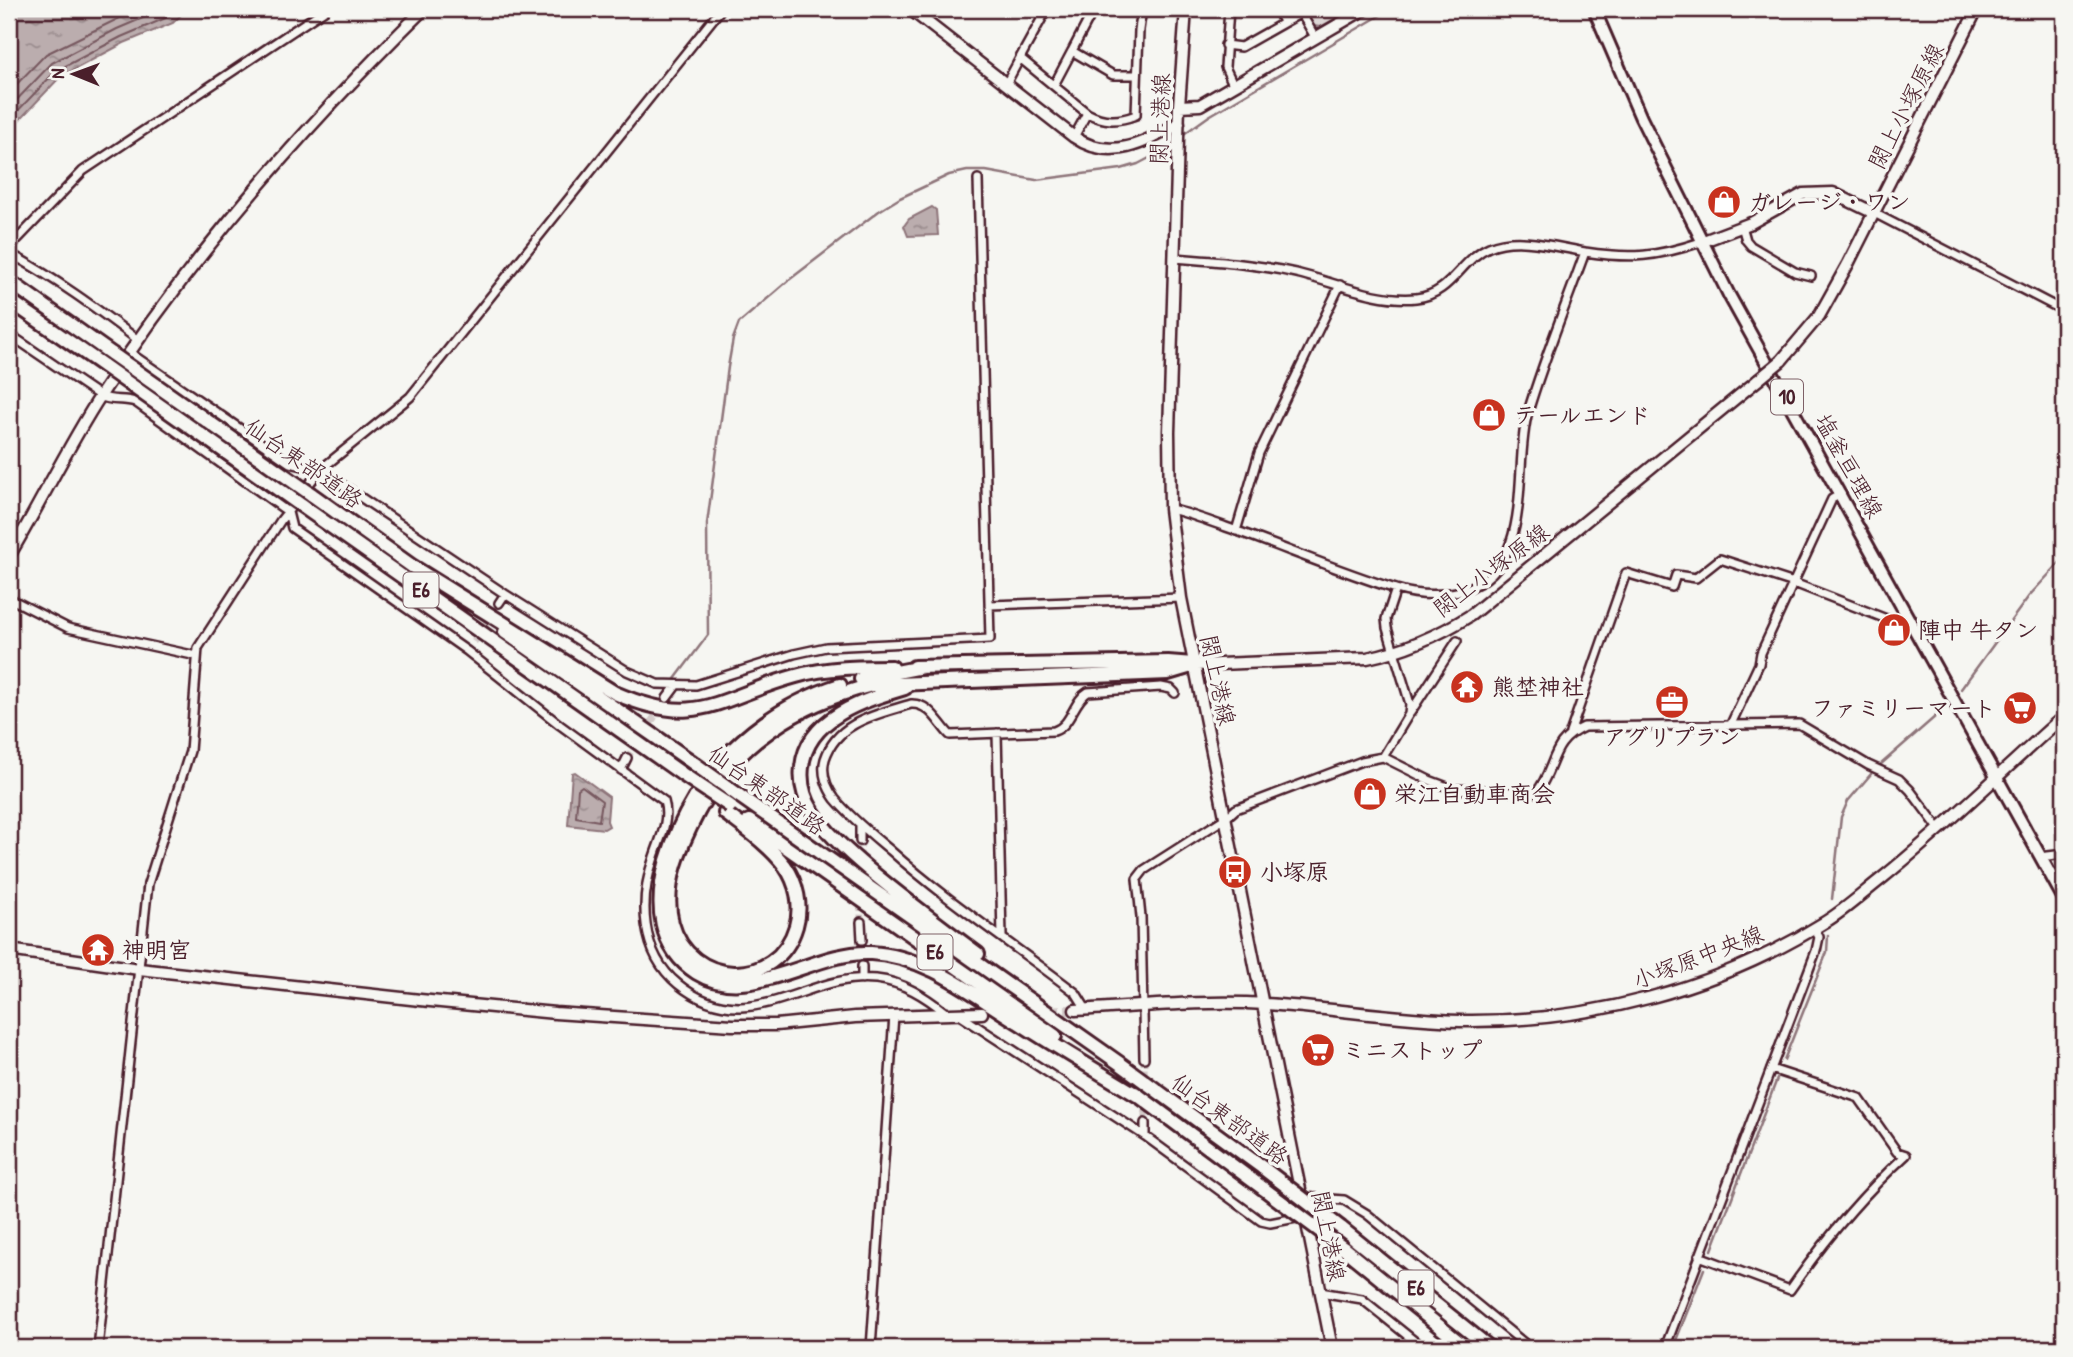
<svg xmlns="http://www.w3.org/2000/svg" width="2073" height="1357" font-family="'Patrick Hand','Klee One',sans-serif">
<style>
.green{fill:#ddd6d5;stroke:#947a80;stroke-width:2}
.water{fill:url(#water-ripples);stroke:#8e747a;stroke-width:2}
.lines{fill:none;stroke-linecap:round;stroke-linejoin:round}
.shore{stroke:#77585f;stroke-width:2}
.stream{stroke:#8e747a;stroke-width:2.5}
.street-tunnel{stroke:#d4cbca;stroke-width:7;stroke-dasharray:7 3.5;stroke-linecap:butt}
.secondary-tunnel{stroke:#d4cbca;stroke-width:10;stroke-dasharray:10 5;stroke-linecap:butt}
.street-casing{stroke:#4a1f2b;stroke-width:12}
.secondary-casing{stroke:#4a1f2b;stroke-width:15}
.primary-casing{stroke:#4a1f2b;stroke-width:16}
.highway-casing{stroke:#4a1f2b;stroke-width:18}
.street{stroke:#f6f6f2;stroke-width:7}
.secondary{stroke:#f6f6f2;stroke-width:10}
.primary{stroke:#f6f6f2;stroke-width:10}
.highway{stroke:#f6f6f2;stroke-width:12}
.secondary-bridge-casing{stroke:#4a1f2b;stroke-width:15;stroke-linecap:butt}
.highway-bridge-casing{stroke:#4a1f2b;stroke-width:18;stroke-linecap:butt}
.secondary-bridge{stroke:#f6f6f2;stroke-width:10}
.highway-bridge{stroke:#f6f6f2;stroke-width:12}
.labels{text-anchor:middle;stroke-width:7;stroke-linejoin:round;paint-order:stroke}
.shield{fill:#f6f6f2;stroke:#7e6067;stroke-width:2}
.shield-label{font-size:21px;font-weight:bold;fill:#4a1f2b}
.street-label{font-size:23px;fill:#4a1f2b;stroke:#f6f6f2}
.poi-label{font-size:23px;font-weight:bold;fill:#4a1f2b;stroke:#f6f6f2;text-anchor:start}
</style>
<defs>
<pattern id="water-ripples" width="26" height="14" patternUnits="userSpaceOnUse" patternTransform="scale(1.75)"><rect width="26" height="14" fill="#bbadae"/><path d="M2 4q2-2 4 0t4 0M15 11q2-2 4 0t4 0" fill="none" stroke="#9a8c8e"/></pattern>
</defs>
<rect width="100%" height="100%" fill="#f6f6f2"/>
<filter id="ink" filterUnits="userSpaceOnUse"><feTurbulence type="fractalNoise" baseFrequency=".0143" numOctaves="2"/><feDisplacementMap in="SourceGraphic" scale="14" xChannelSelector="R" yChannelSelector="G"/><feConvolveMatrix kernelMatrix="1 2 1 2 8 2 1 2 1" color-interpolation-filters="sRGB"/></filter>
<g filter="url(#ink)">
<path class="green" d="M1303,9h49l-32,18 -6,-1z"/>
<path class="water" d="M9,9h178l-14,14 -49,20 -64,34 -51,54z
M932,207l4,3 2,25 -30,1 -4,-10 5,-7z
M575,772l34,25 -2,24 2,5 -5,3 -36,-4 4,-52z"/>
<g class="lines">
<path class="shore" d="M9,92l37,-38 92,-45
M9,108l43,-45 65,-34 47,-20
M9,120l47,-49 65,-34 47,-20 9,-8
M582,786l20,15 -3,20 -23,-4 2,-28z"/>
<path class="stream" d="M1181,136l28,-20 182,-107
M675,679l33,-44 -1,-111 21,-157 5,-28 6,-16 50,-43 90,-69 21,-13 49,-23 18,-4h19l50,9 85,-11 17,-5 17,-9 21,-15
M1961,689l68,-93 35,-38
M1880,765l64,-56
M1832,899l9,-82 7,-16 23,-27
M1784,1060l43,-108 1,-17
M1712,1250l65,-171
M1673,1348l31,-79"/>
<path class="street-tunnel" d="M474,642l25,-39
M645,731l17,-25
M627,758l11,-17
M860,841l1,81
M1144,1058l1,65"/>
<path class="secondary-tunnel" d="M1020,1011l55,-1"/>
<g class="street-casing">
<path id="street" d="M408,9l8,8
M1229,9l-4,58 8,17
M1277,9l6,13
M1225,45l16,2 60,-34 14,24
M1072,51l22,-42
M1020,58l27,-49
M1006,84l14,-26 67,55c17,9 31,9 49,2l3,-85 3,-21
M1054,85l18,-34 41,24h24
M1074,137l13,-24
M1874,213l190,98
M1742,226l4,14 5,6 44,26 16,4
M9,248l74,-77 243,-162
M9,253c46,25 87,55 129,87
M1174,258c41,3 82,6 122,15 38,9 81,29 120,25 35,-3 45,-39 73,-51 28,-12 67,0 96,5
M9,334l91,62c12,6 23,2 35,6l153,110 4,16 175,123 93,74 104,76c6,20 -4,37 -10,56 -15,43 -14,96 24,127 71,58 129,-13 198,-5 27,3 49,17 70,34
M130,353l160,110 30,7 185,124 122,77 30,13 39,1 98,-31 32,-7 164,-8 -12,-460
M304,491l16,-21 90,-73 311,-388
M1170,509c19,4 38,12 56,18 57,20 112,44 170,62 23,7 44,8 67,1 74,-22 49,-123 65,-178 16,-54 38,-107 57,-160 47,7 71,5 116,-10
M1236,531l23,-78 81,-168
M9,598l59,30 129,28
M499,603l6,-9
M989,605l192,-7
M667,698l9,-12
M1410,713l47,-72
M1731,724l28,-60 2,-11 71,-154 9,-5
M997,733l5,203
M1570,733l56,-160 46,14 4,-12 20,3 24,-19 74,24 108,42 7,-5
M1383,757l46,23 24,9 83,4c21,-26 13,-51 48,-66l215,-3 69,41 31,14 11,11 30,40
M621,770l6,-12
M860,841v-16
M2040,857l24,-3
M861,922l1,18
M862,966v13
M1086,1009l-10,-16c-62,-48 -128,-91 -186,-143 -19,-16 -39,-32 -55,-51 -8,-11 -14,-26 -10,-40 12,-38 54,-45 86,-55 19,-1 27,19 39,31l104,-4c18,-6 19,-30 34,-39l73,-5 10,2 4,4
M958,1014l187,122 116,85 9,2 31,-6
M1144,1058l-3,-141 -4,-38 7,-9 83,-53 9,-8 126,-48 21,-4 26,-43 1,-10 -23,-76 -1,-9 10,-30
M1145,1123v13
M1303,1197l41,3 23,14 163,134
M1699,1256l91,34c34,-49 72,-95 116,-135l-9,-3 -38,-54 -88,-29
M1320,1292l42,7 61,49
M98,1348l50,-464 42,-133 8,-103 83,-128 16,-20
M871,1348l23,-333
M1665,1348l151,-397 3,-14 -5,-9"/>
</g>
<g class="secondary-casing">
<path id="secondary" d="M910,9l164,128c36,25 72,6 105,-14
M1186,9l-7,97 -10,326 1,77 11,89 151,750
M1179,106l21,-1 165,-96
M1701,242l50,-19 52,-29 30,-1 41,20
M1781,361l38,-45 29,-52 129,-255
M9,556c32,-53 58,-109 92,-161 92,-142 203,-268 323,-386
M1195,665l172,-7c39,-8 71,-22 104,-43l287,-235
M9,950l130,19 281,31 135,13 177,12h44l79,-8 127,-4
M1075,1010c63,-3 128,-10 191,-6 65,4 130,15 195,17 127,2 257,-32 364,-99 20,-12 38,-29 56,-43 64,-51 122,-109 183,-163"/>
</g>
<g class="primary-casing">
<path id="primary" d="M1594,9l47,109 88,177 335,604"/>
</g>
<g class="highway-casing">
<path id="highway" d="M9,281l103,73
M9,300l95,66
M311,494l105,75
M302,506l380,268
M410,565l205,128c84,37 104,4 181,-17 32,-9 64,-9 96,-9
M505,632l187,130
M914,667l254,-5 25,2
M861,679l61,-12
M840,685c-41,13 -77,35 -108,65 -49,48 -113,173 -35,223 53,33 117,-23 174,-20 56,3 101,41 147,69 40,26 81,50 122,75
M905,688c-40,12 -98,29 -103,79 -2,16 2,31 11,45 12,19 30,35 47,50 38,33 78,62 118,92
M738,795l384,270 141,103
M725,813c21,16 44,32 60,53 12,17 17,40 11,60 -19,65 -107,61 -124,-3 -10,-37 9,-79 26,-111 35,-68 102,-109 174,-127l296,-12 27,-8
M749,821l306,215
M1135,1093l129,96
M1341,1228l149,120
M1343,1248l123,100"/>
</g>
<use href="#street" class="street"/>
<use href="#secondary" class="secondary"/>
<use href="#primary" class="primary"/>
<use href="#highway" class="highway"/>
<g class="secondary-bridge-casing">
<path id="secondary-bridge" d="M1758,380l23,-19"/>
</g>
<g class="highway-bridge-casing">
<path id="highway-bridge" d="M112,354l199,140
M104,366l198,140
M692,762l46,33
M682,774l48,32
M1263,1168l78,60
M1264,1189l79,59"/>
</g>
<use href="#secondary-bridge" class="secondary-bridge"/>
<use href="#highway-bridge" class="highway-bridge"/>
</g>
</g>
<defs>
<g id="shop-disc" transform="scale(1.75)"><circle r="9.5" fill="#c8321e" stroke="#f6f6f2"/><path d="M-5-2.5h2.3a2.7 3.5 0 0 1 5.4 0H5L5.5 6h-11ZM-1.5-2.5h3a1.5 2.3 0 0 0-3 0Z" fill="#fff"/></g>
<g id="temple-disc" transform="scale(1.75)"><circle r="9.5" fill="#c8321e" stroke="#f6f6f2"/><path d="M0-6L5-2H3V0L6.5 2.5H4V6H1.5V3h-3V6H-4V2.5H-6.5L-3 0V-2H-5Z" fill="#fff"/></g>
<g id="office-disc" transform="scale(1.75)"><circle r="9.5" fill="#c8321e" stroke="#f6f6f2"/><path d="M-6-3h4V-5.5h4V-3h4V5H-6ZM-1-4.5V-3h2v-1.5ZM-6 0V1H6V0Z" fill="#fff"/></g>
<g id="supermarket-disc" transform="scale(1.75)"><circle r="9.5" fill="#c8321e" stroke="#f6f6f2"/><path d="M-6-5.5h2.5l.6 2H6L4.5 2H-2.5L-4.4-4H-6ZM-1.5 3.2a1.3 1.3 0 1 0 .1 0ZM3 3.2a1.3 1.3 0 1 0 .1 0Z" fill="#fff"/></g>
<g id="bus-disc" transform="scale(1.75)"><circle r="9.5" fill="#c8321e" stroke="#f6f6f2"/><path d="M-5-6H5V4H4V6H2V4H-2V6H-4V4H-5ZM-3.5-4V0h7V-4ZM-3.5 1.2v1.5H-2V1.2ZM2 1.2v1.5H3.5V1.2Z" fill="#fff"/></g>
</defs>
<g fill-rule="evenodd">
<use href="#shop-disc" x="1724" y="202"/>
<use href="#shop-disc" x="1489" y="415"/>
<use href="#shop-disc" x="1894" y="630"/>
<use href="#temple-disc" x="1467" y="687"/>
<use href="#office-disc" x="1672" y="702"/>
<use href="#supermarket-disc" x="2020" y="708"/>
<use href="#shop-disc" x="1370" y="794"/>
<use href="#bus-disc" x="1235" y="872"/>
<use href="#temple-disc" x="98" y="950"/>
<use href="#supermarket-disc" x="1318" y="1050"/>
</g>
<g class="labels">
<g class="shield">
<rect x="1771" y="379.5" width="32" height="35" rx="5"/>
<rect x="403.5" y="572.5" width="35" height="35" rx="5"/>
<rect x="917.5" y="934.5" width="35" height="35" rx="5"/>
<rect x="1398.5" y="1270.5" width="35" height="35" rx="5"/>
</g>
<g class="shield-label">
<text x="1787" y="404">10</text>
<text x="421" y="597">E6</text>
<text x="935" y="959">E6</text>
<text x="1416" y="1295">E6</text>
</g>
<g class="street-label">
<text transform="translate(1906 106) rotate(-63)" y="8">閖上小塚原線</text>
<text transform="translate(1160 119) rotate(-88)" y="8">閖上港線</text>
<text transform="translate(304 463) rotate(35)" y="8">仙台東部道路</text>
<text transform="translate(1849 466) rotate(61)" y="8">塩釜亘理線</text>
<text transform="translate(1491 570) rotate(-37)" y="8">閖上小塚原線</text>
<text transform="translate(1218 680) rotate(78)" y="8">閖上港線</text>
<text transform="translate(767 790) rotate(35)" y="8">仙台東部道路</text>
<text transform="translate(1698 957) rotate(-21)" y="8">小塚原中央線</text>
<text transform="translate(1230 1119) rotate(36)" y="8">仙台東部道路</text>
<text transform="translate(1329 1236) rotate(79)" y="8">閖上港線</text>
</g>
<g class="poi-label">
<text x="1748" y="210">ガレージ・ワン</text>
<text x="1514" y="423">テールエンド</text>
<text x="1918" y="638">陣中 牛タン</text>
<text x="1492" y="695">熊埜神社</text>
<text x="1996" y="716" text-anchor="end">ファミリーマート</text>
<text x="1672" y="745" text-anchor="middle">アグリプラン</text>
<text x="1394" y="802">栄江自動車商会</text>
<text x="1260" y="880">小塚原</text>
<text x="122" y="958">神明宮</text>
<text x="1342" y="1058">ミニストップ</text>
</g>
</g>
<rect width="2073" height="1357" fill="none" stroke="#f6f6f2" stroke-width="35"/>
<rect x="18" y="18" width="2038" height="1322" fill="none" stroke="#4a1f2b" stroke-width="2.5" filter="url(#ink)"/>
<g transform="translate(74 74) rotate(271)" stroke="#f6f6f2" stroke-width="5" paint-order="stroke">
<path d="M0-5L12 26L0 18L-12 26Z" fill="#4a1f2b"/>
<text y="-10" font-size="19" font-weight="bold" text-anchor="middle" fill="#4a1f2b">N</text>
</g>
</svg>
